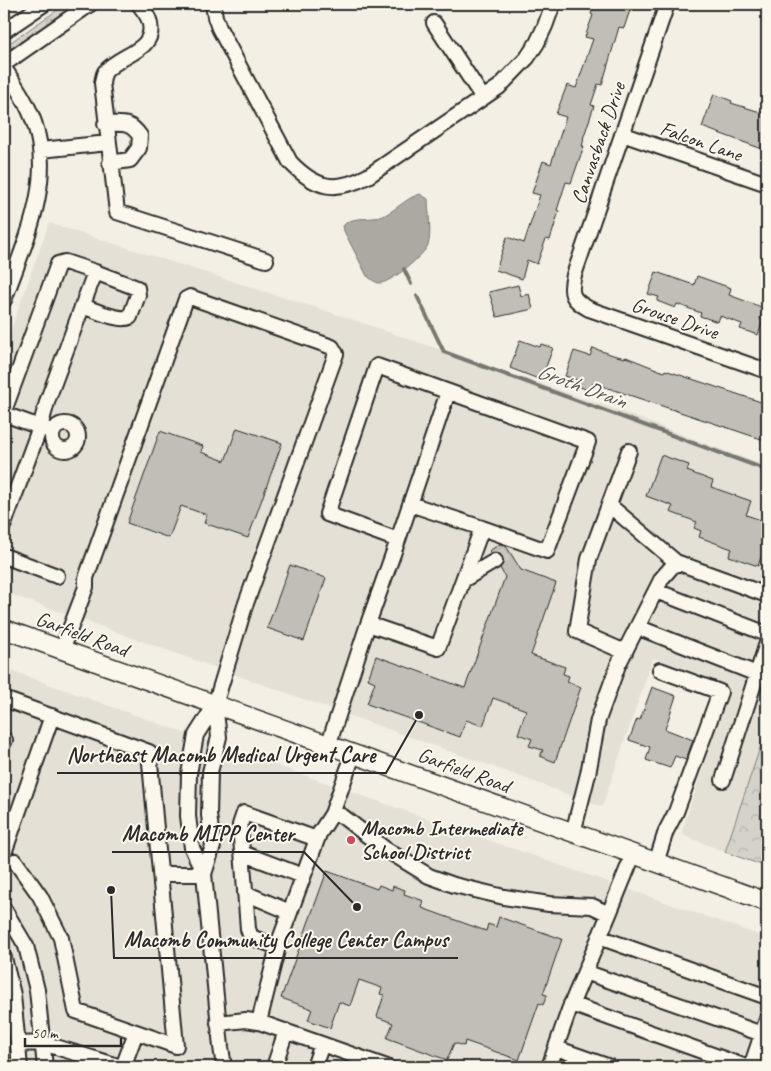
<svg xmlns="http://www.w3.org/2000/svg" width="771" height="1071" font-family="Caveat,sans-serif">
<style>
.built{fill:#e4e0d6}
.grass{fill:url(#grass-tufts);stroke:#807e7a}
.forest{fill:url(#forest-crowns);stroke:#807e7a}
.water{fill:#aca9a2;stroke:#787772}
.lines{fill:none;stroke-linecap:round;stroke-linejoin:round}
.stream{stroke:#787772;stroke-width:4}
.building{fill:#c0beb6;stroke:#2b2b2b}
.minor-tunnel{stroke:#cbc8bf;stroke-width:14;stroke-dasharray:14 7;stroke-linecap:butt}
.minor-casing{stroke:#2b2b2b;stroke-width:18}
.major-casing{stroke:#2b2b2b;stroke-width:21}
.minor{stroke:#fbf7ec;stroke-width:14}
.major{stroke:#fbf7ec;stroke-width:18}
.poi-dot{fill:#d1495b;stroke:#fbf7ec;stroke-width:2}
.labels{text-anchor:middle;stroke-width:4;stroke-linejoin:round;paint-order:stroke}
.street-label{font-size:21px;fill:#2b2b2b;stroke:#fbf7ec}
.poi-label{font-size:21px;font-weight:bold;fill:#2b2b2b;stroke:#fbf7ec;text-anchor:start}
.water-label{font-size:22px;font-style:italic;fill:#585755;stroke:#fbf7ec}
.leader{fill:none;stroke:#2b2b2b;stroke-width:2}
.callout-dot{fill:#2b2b2b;stroke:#fbf7ec;stroke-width:2}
.callout-label{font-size:22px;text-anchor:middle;font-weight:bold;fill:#2b2b2b;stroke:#fbf7ec;stroke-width:4;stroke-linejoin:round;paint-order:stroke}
</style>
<defs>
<pattern id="grass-tufts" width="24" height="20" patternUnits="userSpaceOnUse" patternTransform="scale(1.25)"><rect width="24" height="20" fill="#d5d2c9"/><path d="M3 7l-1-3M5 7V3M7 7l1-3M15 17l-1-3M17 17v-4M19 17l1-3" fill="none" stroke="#b7b4ad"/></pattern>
<pattern id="forest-crowns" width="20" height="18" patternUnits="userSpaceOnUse" patternTransform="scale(1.25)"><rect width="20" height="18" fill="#d5d2c9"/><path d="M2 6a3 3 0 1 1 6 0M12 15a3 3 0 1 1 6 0" fill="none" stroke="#b7b4ad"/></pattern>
</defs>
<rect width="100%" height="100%" fill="#f3efe4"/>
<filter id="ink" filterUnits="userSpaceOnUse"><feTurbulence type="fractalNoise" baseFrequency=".02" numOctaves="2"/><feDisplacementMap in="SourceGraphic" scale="10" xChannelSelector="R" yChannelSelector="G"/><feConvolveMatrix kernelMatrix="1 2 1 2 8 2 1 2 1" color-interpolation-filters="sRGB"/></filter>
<g filter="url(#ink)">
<path class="built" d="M49,223l293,93 278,95 147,56v260l-42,125 -44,-18 48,-147 -76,-29 -51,149 -108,-40 -490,-175v-243z
M4,668l203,73 560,197v129h-763z"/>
<path class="grass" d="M66,4h11l-65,44 -4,-4z"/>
<path class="forest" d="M767,727v140l-42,-15z"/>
<path class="water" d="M420,194l8,5c0,11 4,36 0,46 -4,10 -37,38 -48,38 -5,0 -9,-4 -13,-7l-23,-45 -1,-5c7,-10 25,-6 37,-9 15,-5 25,-19 40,-23z"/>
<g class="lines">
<path class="stream" d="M404,269l7,15
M417,296l27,56 323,118"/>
</g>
<path class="building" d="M594,4h38l-8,24 -5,-1 -17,58 -4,-1 -7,21 3,1 -11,33h1l-2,7h2l-13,37 -5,-1 -9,28 2,1 -9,29 -4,-1 -9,25 -10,-4 -5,19 -26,-9 11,-33 17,6 16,-48 -8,-2 11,-32 8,3 15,-47 -10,-3 11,-29 9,3 17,-49 -8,-2 8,-22 -2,-1z
M714,94l18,7 -1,2 36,11v30l-2,6 -63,-23z
M656,272l38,13 3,-9 34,12 -2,7 35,13 -4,11 3,2 -5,14 -18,-6 2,-5 -22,-8 -2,6 -18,-6 1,-3 -24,-9 -2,4 -18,-7 2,-4 -11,-3z
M518,285l3,11 8,-2 4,15 -36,8 -8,-25z
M520,340l20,7 1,-3 12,4 -12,32 -31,-12z
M593,348l20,7 12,3 1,-1 38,15 1,-2 102,34v37l-174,-58 -3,8 -12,-5 2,-5 -15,-5 9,-25 16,5z
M237,428l45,15 -34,95 -44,-15 3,-8 -26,-9 -12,32 -42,-15 33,-92 43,15 -2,6 24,9z
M661,455l28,10 -2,6 26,10 -2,6 40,14 -5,14 21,7v17l-9,27 -29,-10 3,-7 -33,-12 2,-6 -7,-3 3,-6 -27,-10 3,-6 -27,-10z
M500,544l6,2 15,24 35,13 -25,72 34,12 -2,7 6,2 -2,6 14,5 -26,75 -15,-6 3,-6 -14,-4 3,-7 -14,-5 8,-24 -33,-12 -10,28 -17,-6 -6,17 -93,-33 8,-22 -7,-3 8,-23 89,32 40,-111 -5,-9 4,-7 -2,-5 -7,-4 -4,1 -2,-2z
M290,565l36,13 -22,63 -37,-13z
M652,687l24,9 -11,33 28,11 -7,20 -11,-4 -5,12 -24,-8 4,-13 -21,-7 8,-21 3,1z
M327,871l50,18 2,-4 13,5 1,-4 12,4 -1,4 20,7 -2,7 64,23 2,-7 8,3 3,-10 63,22 -19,55 4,1 -4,10 -4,-2 -20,57 -54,-19 -1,5 -10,-3 -7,17 -60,-22 6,-15 -16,-6 7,-22 -4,-1 2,-6 -23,-8 -9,26 -11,-4 -9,26 -22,-8 4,-11 -31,-11z"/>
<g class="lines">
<path class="minor-tunnel" d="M495,561l15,-9"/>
<g class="minor-casing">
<path id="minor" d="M139,4c3,5 8,10 10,16 10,31 -30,34 -44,52 -2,3 -2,7 -3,11l15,129 149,48
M213,4l2,13 4,11 71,134c26,27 45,31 78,14l131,-89 28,-29 10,-15 8,-17 8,-22
M667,4l-93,271c-5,19 -2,25 15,34l178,62
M434,23l49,75
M4,31l40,-27
M4,64l86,-60
M4,68c11,17 23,34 30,54 21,60 -10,122 -30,178
M105,124c17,0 25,-3 35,12l-1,12 -9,12 -20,3
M622,134l145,50
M41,150l67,-7
M82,306c13,4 37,16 48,11l8,-22 -1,-7 -42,-16
M4,411l54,-147 7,-2 30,10 -47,127 -8,28 -36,-13
M52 437a13 13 0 1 1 26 0a13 13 0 1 1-26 0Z
M410,504l72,24
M609,505l67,57
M4,524l36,-97 13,4
M398,540l50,-148
M4,556l53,20
M463,580l32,-19
M656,591l111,43
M637,627l120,47
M62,650l24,-63v-9l100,-279 4,-2 142,50 4,7 -91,252 -30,99 -19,30 -7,39 -1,42 4,32 12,26 17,173 3,20
M625,652l-48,-21 12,-72 40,-108
M4,699l145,53 27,294 -100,-35 -15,-73 -21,-42 -25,-35
M4,742l1,-2
M328,746l40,-122 30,-84 -71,-26 50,-148 211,76 -41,109 -65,-23 -44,120 -70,-24
M723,780l44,-137
M332,814l21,-59
M573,833l15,-59 10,-54 20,-55 44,-87 14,-16 91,33
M4,853l48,-137
M242,853l61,23
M656,863l10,-32 10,-19 44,-120 -60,-22
M160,874h44
M204,874l9,-28 -4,-31 1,-43 9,-35 -4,-32
M245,893l45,19
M4,909l22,37 11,44 8,77
M609,914l24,-59
M599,937l168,60
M278,947l-27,-10 -3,-8 -8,-104 4,-12 73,26
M4,958l9,37 7,72
M585,972l177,62
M571,1004l175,63
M259,1022l20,-80 40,-108 13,-20 10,2 43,33 44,27 25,9 50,12 45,7 43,2 17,8 -40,96 -20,57
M218,1023l28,-3 13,2 128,45
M18,1044l25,-1 78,24
M556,1048l54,19
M123,1067l13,-35
M274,1067l12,-36
M314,1067l8,-23
M751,1067l16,-48"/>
</g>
<g class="major-casing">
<path id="major" d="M4,629l763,273"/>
</g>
<use href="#minor" class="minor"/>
<use href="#major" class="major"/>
</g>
</g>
<circle class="poi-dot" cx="351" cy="840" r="5"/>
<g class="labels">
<g class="street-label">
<text transform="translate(701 141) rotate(19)" y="7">Falcon Lane</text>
<text transform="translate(598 143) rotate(-71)" y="7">Canvasback Drive</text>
<text transform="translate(675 318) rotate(19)" y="7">Grouse Drive</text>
<text transform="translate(82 634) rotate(20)" y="7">Garfield Road</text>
<text transform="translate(464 770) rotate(20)" y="7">Garfield Road</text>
</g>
<g class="poi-label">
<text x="361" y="835">Macomb Intermediate<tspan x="361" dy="24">School District</tspan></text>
</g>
<g class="water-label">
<text transform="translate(582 385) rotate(20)" y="8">Groth Drain</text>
</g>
</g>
<path class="leader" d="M419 715L386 773H57M357 907L304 852H112M111 890L114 958H458"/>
<g class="callout-dot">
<circle cx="419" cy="715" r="5"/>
<circle cx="357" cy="907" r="5"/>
<circle cx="111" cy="890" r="5"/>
</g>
<g class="callout-label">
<text x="221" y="762">Northeast Macomb Medical Urgent Care</text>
<text x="208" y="841">Macomb MIPP Center</text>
<text x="286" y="947">Macomb Community College Center Campus</text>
</g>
<rect width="771" height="1071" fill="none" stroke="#fbf7ec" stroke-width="20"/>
<rect x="10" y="10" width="751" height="1051" fill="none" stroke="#2b2b2b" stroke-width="2" filter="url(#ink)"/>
<path d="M25 1038v8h96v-8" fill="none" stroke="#2b2b2b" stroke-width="2.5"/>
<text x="32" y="1038" font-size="15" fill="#2b2b2b" stroke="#fbf7ec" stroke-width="4" paint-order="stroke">50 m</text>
</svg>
